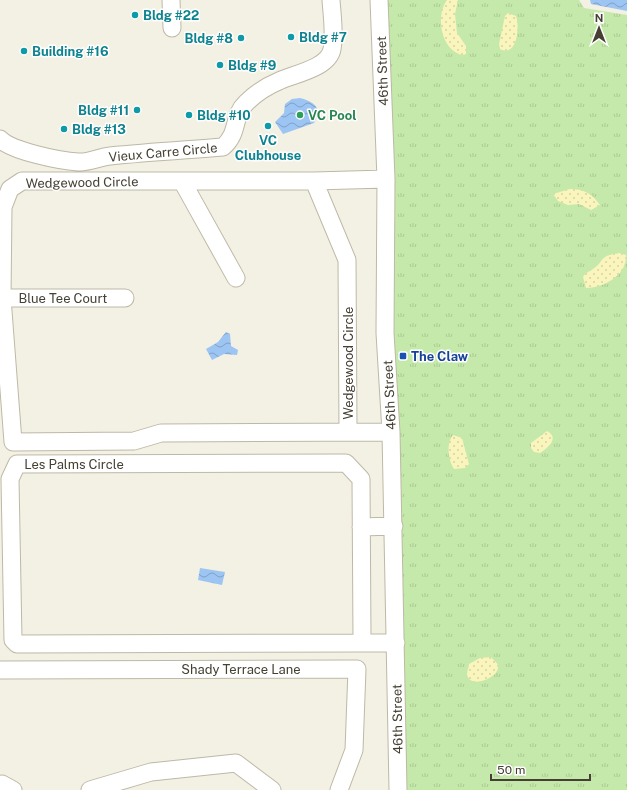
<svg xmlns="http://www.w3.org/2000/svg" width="627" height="790" font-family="'Public Sans',sans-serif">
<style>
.grass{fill:url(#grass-tufts)}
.sand{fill:url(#sand-dots)}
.water{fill:url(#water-waves)}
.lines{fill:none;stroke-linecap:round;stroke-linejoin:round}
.minor-casing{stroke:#beb9a6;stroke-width:19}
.minor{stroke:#fff;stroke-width:17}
.culture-dot{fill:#0f9aa8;stroke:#fff;stroke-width:1.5}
.leisure-dot{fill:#2e9e5b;stroke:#fff;stroke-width:1.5}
.transit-dot{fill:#1a4fb4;stroke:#fff;stroke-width:1.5}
.labels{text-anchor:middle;stroke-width:3;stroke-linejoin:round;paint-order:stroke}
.culture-label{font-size:13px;font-weight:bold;fill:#0d838f;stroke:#fff;text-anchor:start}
.street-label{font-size:13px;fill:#454033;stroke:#fff}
.leisure-label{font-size:13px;font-weight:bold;fill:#27864d;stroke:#fff;text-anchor:start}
.transit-label{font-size:13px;font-weight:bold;fill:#164399;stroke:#fff;text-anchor:start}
</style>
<defs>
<pattern id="grass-tufts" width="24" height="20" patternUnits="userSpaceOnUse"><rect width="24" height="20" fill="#c5e9aa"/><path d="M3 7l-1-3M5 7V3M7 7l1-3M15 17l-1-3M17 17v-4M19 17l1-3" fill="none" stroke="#abc993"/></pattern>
<pattern id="sand-dots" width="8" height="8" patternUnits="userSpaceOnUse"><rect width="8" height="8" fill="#faf4bd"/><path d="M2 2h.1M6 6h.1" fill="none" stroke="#d8d2a3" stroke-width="1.8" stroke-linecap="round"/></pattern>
<pattern id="water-waves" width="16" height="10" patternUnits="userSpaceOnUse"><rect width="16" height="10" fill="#9cc5f3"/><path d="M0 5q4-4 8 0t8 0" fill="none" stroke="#81a1c5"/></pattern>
</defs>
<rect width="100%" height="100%" fill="#f3f0e4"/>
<path class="grass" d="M387,0h192l5,8 43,7v775h-224z"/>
<path class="sand" d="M447,0h11l-3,14 2,19 9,13v8l-3,1c-22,-4 -28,-39 -16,-55z
M508,13l8,3c4,11 1,42 -16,33l-1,-5 6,-28z
M570,189c15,0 22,5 30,16l-9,5 -12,-6 -11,1 -10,-4 -5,-7z
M619,253l7,2c1,21 -23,33 -40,33l-3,-11c3,-5 6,-5 10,-8 13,-9 5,-13 26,-16z
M547,431c13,7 1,17 -7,22l-6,-1 -3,-4v-5z
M453,435l9,3 7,26 -4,4 -11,1c-6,-9 -8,-26 -1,-34z
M491,657c2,3 7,6 7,9 2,12 -29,24 -31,8 0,-3 2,-7 2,-10l11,-6z"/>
<path class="water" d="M590,0h37v11l-36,-7z
M300,98c14,4 23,9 14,25l-31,11 -8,-12 9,-9 1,-9 7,-5z
M226,332l4,2 1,12 7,4 -1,5 -13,-1 -12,6 -6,-11 12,-7z
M200,568l25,4 -3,13 -24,-5z"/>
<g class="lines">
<g class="minor-casing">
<path id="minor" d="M171,0l1,28
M379,0l7,179 -1,154 6,99 7,358
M0,139c11,12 61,22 78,23 10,1 22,-5 32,-6 38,-4 75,-6 113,-9 17,-15 9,-31 23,-44 9,-9 21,-17 33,-22 15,-7 50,-13 53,-32 3,-15 0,-34 -1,-49
M386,179l-72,2h-292l-12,8 -7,18 -1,91 11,144 121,-1 27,-8 230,-1
M182,181l54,97
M314,181l33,79 1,172
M2,298h123
M346,463l15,16 1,159 -4,5 -341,1 -4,-4 -3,-161 7,-15z
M361,527l33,-1
M358,643h38
M0,670l357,-1 -3,81 -15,40
M2,784l11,6
M90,790l61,-18 85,-9 36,27"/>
</g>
<use href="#minor" class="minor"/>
</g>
<g class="culture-dot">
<circle cx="135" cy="15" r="4"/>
<circle cx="291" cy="37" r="4"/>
<circle cx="241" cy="38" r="4"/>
<circle cx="24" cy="51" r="4"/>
<circle cx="220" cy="65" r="4"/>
<circle cx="137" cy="110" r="4"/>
<circle cx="189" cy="115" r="4"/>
<circle cx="268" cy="126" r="4"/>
<circle cx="64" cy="129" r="4"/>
</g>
<circle class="leisure-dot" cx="300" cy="115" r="4"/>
<rect class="transit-dot" x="399" y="352" width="8" height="8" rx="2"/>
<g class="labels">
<g class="culture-label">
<text x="143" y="20">Bldg #22</text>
<text x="299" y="42">Bldg #7</text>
<text x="233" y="43" text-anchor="end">Bldg #8</text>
<text x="32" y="56">Building #16</text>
<text x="228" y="70">Bldg #9</text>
<text x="129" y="115" text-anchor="end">Bldg #11</text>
<text x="197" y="120">Bldg #10</text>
<text x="72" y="134">Bldg #13</text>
<text x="268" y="145" text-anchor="middle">VC<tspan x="268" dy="15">Clubhouse</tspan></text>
</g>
<g class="street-label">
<text transform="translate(382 71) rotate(-92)" y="5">46th Street</text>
<text transform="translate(163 152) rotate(-5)" y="5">Vieux Carre Circle</text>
<text transform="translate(82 182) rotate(-1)" y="5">Wedgewood Circle</text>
<text x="63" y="303">Blue Tee Court</text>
<text transform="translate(348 363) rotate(-90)" y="5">Wedgewood Circle</text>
<text transform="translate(389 395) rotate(-93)" y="5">46th Street</text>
<text x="74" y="469">Les Palms Circle</text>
<text x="241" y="674">Shady Terrace Lane</text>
<text transform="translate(397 719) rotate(-91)" y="5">46th Street</text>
</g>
<g class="leisure-label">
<text x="308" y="120">VC Pool</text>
</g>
<g class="transit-label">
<text x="411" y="361">The Claw</text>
</g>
</g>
<g transform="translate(599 28)" stroke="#ffffff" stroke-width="3" paint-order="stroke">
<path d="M0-3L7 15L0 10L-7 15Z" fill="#454033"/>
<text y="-6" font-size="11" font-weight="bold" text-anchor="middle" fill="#454033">N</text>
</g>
<path d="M491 774v6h99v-6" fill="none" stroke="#454033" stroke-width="2"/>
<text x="497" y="774" font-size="12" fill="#454033" stroke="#ffffff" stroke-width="3" paint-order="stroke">50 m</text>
</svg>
